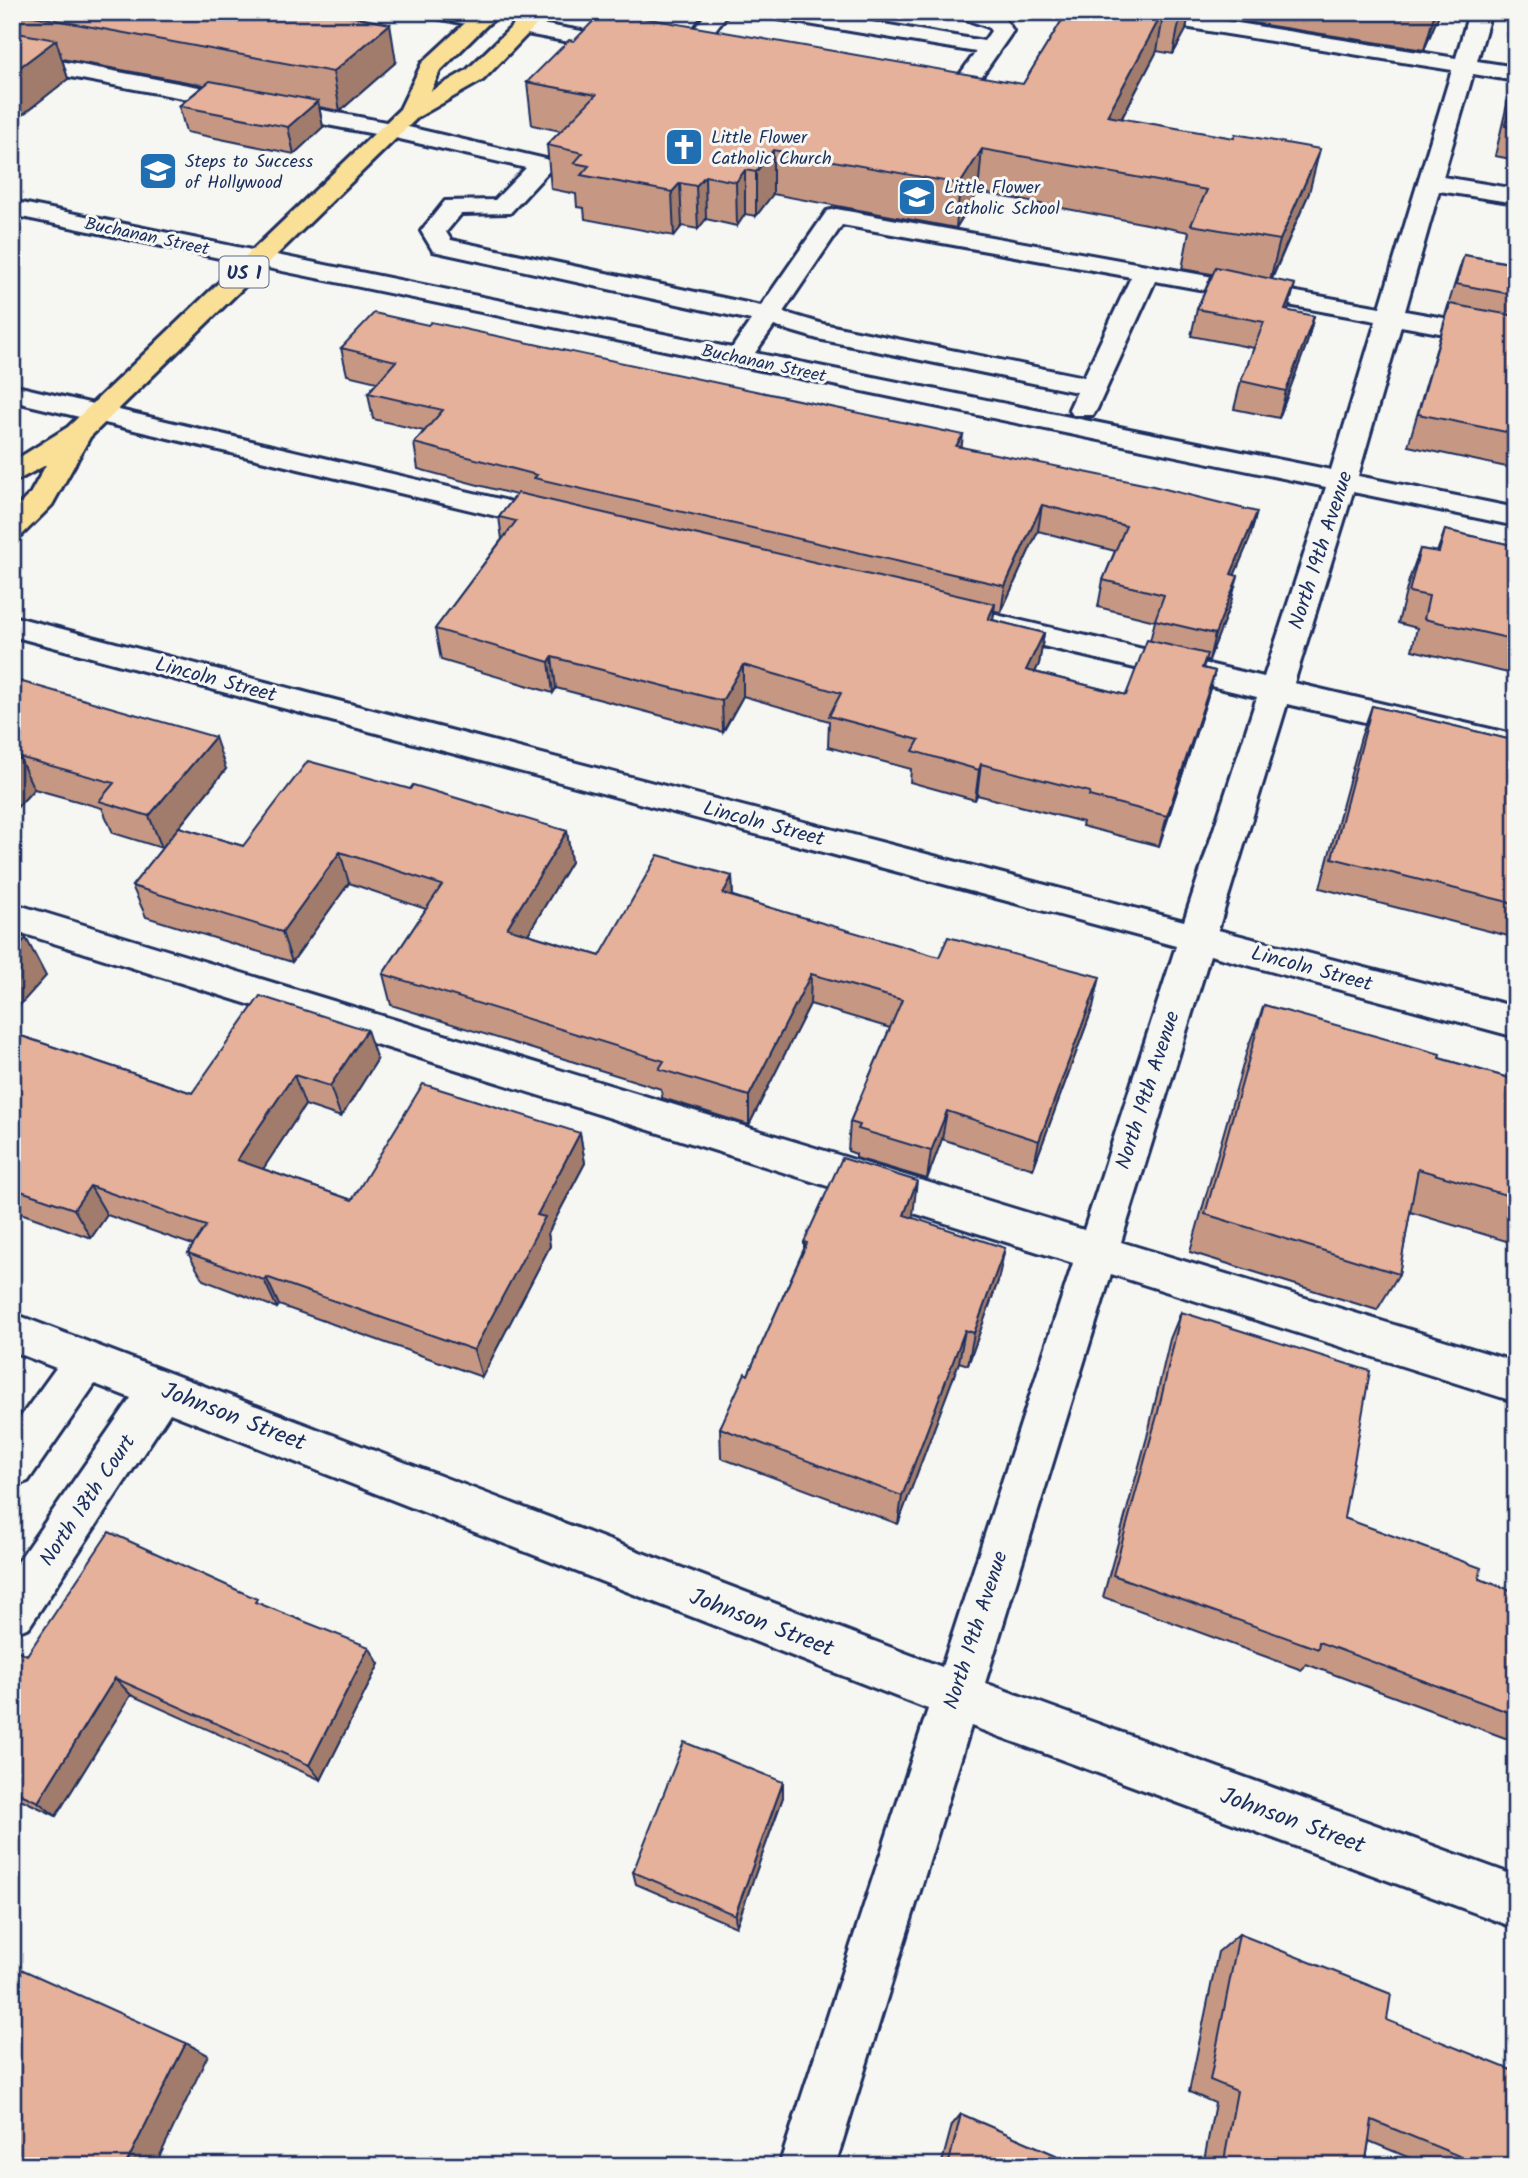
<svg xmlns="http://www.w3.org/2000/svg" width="1528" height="2178" font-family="Kalam,sans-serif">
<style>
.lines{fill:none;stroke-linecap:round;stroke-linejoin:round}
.minor-casing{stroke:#1b2f5e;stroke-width:6}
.major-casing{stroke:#1b2f5e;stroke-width:6}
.minor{fill:#f6f6f2;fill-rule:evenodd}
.major{fill:#fadf96;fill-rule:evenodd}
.wall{fill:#c69884;stroke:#1b2f5e;stroke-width:2;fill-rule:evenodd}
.shaded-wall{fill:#a17c6c;stroke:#1b2f5e;stroke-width:2}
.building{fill:#e6b19a;stroke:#1b2f5e;stroke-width:2}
.labels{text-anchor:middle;stroke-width:6;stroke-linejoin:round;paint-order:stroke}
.far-poi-label{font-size:18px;fill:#1b2f5e;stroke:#f6f6f2;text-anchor:start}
.far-street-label{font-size:18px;fill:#1b2f5e;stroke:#f6f6f2}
.shield{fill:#f6f6f2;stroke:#5d6b8a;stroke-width:2}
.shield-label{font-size:19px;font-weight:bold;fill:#1b2f5e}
.street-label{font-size:21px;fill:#1b2f5e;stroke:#f6f6f2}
.near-street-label{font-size:24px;fill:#1b2f5e;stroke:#f6f6f2}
</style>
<rect width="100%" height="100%" fill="#f6f6f2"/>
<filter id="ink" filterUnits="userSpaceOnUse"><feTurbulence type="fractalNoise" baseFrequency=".0143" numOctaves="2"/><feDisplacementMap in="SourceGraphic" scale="14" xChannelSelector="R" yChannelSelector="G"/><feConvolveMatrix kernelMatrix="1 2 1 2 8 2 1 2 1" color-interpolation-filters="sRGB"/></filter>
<g filter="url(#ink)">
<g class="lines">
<g class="minor-casing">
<path id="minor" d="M424,12h45l20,4 3,5 -11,6 -54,-11z
M708,12h21l-27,35h-16l-3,-5z
M762,12h50l172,29 7,-10 -3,-4 -32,-11 -3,-4c23,0 47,-6 60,19l-41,59c-13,3 -52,1 -60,-11l11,-7 35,5 18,-25 -204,-34z
M1118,12h51l287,46 13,-46h22l-14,49 39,6v14l-43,-7 -30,103 73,12v14l-77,-12 -34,120 111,20v16l-115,-21 -43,150 158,32v18l-163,-34 -59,191 222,52v22l-229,-53 -69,226 298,77v30l-306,-82 -89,287 395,120v40l-405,-128 -126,409 531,193v52l-545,-202 -136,440h-56l149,-457 -758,-296 -141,214 -17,7v-64l119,-172 -36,-14 -67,97 -16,6v-58l44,-61 -44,-17v-38l930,354 131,-404 -1061,-333v-27l1072,327 92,-284 -1164,-310v-20l1172,305 73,-224 -265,-63 -11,-3 -5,-7 5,-7 11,-3 272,63 62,-190 -1314,-272v-14l720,147 19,-28 -318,-69 -12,-20 24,-30 50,-1 31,-32 -135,-31 -379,-71v-14l379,71 159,37 4,5 -4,5 -40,43 -49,1 -15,18 5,8 310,66 66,-95 9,-2 544,98 72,-237 -324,-52zM842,225l289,52 -47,100 -261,-53 -40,-12zM1155,281l221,40 -45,149 -576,-117 19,-27 44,13 259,53 -8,17 4,6h20l4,-6z
M524,21l104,18 11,7 -11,7 -112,-21 -3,-5 3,-5z
M12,385l543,127 10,3 5,6 -5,6 -10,3 -543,-129z"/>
</g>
<g class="major-casing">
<path id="major" d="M477,12h23l-60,59 -9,20 36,-21 60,-58h22l-66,68 -65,37 -328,320 -38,68 -30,30 -10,3v-26l18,-18 16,-29 -34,18v-21l56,-35 332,-318 22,-46z"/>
</g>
<use href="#minor" class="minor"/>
<use href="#major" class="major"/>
</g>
<path class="wall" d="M12,12l384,50 -56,49 -21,-4 4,20 -29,27 -108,-22 -7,-26 25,-21 -142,-26 6,20 -56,44z
M1067,12h373l-16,38 -235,-37 -3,17 -13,24 -16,-3 -35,67 187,75 -37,86 16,32 26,5 -7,27 -28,75 -45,-9 7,-28 13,-33 -63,-12 6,-27 15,-35 -30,-5 7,-37 -211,-40 -22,36 -183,-34 -17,22 -11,-2 -8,12 -31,-7 -8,10 -16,-3 -8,10 -89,-17 -1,-11 -7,-1 -1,-13 -25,-5 -4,-44 14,-14 -29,-6 -5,-43 496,2z
M1516,72v88l-21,-4 17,-73z
M1516,240v229l-108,-23 38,-130h-1l9,-30 10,-31 46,8z
M341,348l620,99 289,91 -16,37 -3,27 -22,58h-3l-3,8 12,3 -9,31 -47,144 -77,-20 1,-4 -106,-27 -2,5 -65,-18 1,-13 -83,-22 1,-26 -86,-25 -20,36 -167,-44 -3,5 -112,-33 -6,-31 67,-90 -3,-22 17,-22 -98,-26 -4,-26 10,-12 -51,-12 -5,-26 9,-11 -30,-7zM1038,531l77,20 -12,29 -5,27 57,14 -5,20 -24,54 -91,-23 4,-8 5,-31 -51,-13 1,-9 7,1z
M1445,530l71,16v129l-104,-25 5,-22 -19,-5 11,-43 11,-31 17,3z
M12,679l214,90 -47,58 64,19 167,-57 157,42 4,31 -43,72 72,22 132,-80 1,20 360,111 -60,162 -91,-30 -15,40 -71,-21v-4l-8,-3 2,-29 40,-94 -80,-24 -61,121 -87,-27 -1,-9 -270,-84 -8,-31 43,-65 -77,-26 -57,79 -146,-45 -14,-31 30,-38 -49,-15 -11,-25 -68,-19 -22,24z
M1372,706l144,35v197l-196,-50 41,-151z
M1264,1005l175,53 77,22v164l-106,-32 -11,62 -22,36 -187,-58 58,-205z
M12,1033l180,60 185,-33 -36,57 -36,-12 -42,64 89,31 228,-67 5,30 -37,70 2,13 -68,131 -203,-72 -2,3 -74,-28 -15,-27 5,-8 -86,-30 -16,23 -79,-28z
M913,1215l-1,2 86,64 -30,84 -9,-3 -61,162 -177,-66 -1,-30 28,-53 56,-126v-7z
M1181,1312l163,206 135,61 37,13v150l-210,-78 -4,6 -199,-73 44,-160 23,-98z
M260,1604l119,60 -58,116 -190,-85 -75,121 -44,-21v-147l15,7z
M783,1782v15l-47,130 -100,-43 -3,-12z
M1239,1934l148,86 129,146h-87l-60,-25 -4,25h-162l12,-63 -26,-11 29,-140z
M961,2114l120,52h-140l11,-41z"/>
<path class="shaded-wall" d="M1163,12h1l-7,39 -57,108 7,-43z
M1181,12h8l-3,18 -13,24z
M1435,12h5l-16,38z
M390,24l6,38 -56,49 -7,-39z
M56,40l12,39 -56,44v-50z
M318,101l5,26 -29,27 -6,-27z
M982,149l-4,43 -22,36 4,-44z
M1320,149l-11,44 -40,91 11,-44z
M773,150v44l-17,22v-44z
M745,170v44l-8,12 -1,-44z
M705,176l1,43 -8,10 -2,-43z
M680,183l2,43 -8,10 -2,-44z
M1295,284l-7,27 -3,-1z
M1314,316l-7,27 -28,75 7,-27z
M12,404l6,13 -6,5z
M963,435l-3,26 -4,-15z
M1042,505l-4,26 -37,81 4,-26z
M1257,512l-7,26 -26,62 7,-26z
M1238,576l-7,26 -22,58 6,-26z
M995,604l-4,31 -3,-16z
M1044,633l-5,31 -18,37 5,-31z
M552,657l4,31 -3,5 -4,-31z
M743,665v31l-20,36 -1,-31z
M1215,671l-9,31 -47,144 8,-30z
M215,737l11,32 -64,79 -13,-32z
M19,757l15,32 -22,24v-49z
M981,764l-4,31 -2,5 4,-30z
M567,831l4,31 -58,97 -6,-31z
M340,852l9,31 -57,79 -10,-30z
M732,876l1,31 -10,-13z
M26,938l20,38 -34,38v-60z
M811,974l-1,30 -61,121v-29z
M1100,977l-7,30 -60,162 6,-28z
M367,1030l10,30 -36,57 -11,-31z
M294,1075l11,30 -55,84 -13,-29z
M947,1111l-5,28 -15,40 4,-28z
M580,1133l5,30 -37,70 2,13 -68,131 -8,-27 63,-135z
M917,1181l-4,34 -13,34 4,-34z
M90,1186l17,29 -16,23 -17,-29z
M1005,1248l-7,33 -30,84 6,-32z
M266,1277l13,28 -2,3 -13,-28z
M965,1330l-6,32 -61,162 4,-28z
M369,1647l10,17 -58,116 -12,-15z
M115,1678l16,17 -75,121 -18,-14z
M783,1782v15l-47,130 -1,-12z
M186,2043l22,12 -53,111h-30z"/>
<path class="building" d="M12,12h317l61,12 -57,48z
M602,12h7l414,72 44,-72h96l-56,104 127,22 1,-4 85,15 -40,91 -89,-15 16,-35 -225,-41 -22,35 -187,-34 -17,22 -11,-2 -9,12 -31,-6 -9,10 -16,-3 -8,9 -91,-17 8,-9 -15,-3 9,-10 -36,-8 49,-50 -69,-13 42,-42 5,1z
M12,32l44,8 -44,33z
M1516,80v48l-11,-2z
M210,81l108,20 -30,26 -109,-21z
M1464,255l50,9 2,-8v39l-60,-11z
M1216,267l79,17 -10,26 29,6 -28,75 -45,-10 23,-59 -67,-13z
M1450,304l66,12v118l-98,-20z
M374,313l54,12 3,-3 532,113 -7,11 197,40 104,26 -26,62 7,2 -23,58 -60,-14 9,-25 -61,-15 23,-54 -84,-21 -37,81 -471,-108 3,-3 -123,-32 29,-33 -75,-17 28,-32 -55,-13z
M518,493l477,111 -7,15 56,14 -18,37 100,25 21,-55 60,14 -5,14 13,3 -48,145 -78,-20 1,-4 -109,-28 -2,6 -66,-19 6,-11 -90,-24 12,-23 -98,-28 -21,36 -170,-44 -3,5 -114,-33 81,-108 -17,-4z
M1445,530l71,16v94l-92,-21 5,-23 -20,-4 11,-43 19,3z
M12,679l203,58 -66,79 -50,-15 15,-18 -95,-26 -7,7z
M1372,706l144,35v163l-184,-46z
M308,761l102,28 3,-4 154,46 -60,97 93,28 58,-101 74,21 -9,18 216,63 9,-20 152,40 -61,164 -92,-30 -16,40 -73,-22 2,-4 -10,-3 52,-122 -91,-26 -62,122 -90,-27 5,-8 -281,-87 59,-89 -102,-33 -58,80 -150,-46 47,-59 64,19z
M12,933l14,5 -14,16z
M260,996l107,34 -37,56 -36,-11 -57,85 115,40 71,-116 157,49 -43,82 8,2 -71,133 -208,-73 -2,3 -76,-27 18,-27 -116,-40 -16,23 -62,-21v-155l180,60z
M1264,1005l176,49 -1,4 77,22v118l-98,-29 -19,105 -194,-60z
M842,1158l75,23 -13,34 101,33 -31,85 -9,-3 -63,166 -182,-68 25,-55 3,2 59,-132 -3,-1z
M1181,1312l189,59 -26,147 137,50 -2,11 37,13v123l-197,-73 -1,7 -205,-74 45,-163z
M109,1532l148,67 -2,3 114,45 -60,118 -194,-87 -77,124 -26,-12v-142l15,7z
M684,1742l99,40 -48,133 -102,-43z
M1239,1934l152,60 -4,26 129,52v94h-48l1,-6 -97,-40 -7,46h-142l14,-75 -27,-11z
M12,1965l174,78 -61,123h-113z
M961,2114l120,52h-133z
M432,2156l20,10h-24z"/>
</g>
<defs>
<g id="church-square" transform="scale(2.0125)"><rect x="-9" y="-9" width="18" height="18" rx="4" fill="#1f6fb2" stroke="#f6f6f2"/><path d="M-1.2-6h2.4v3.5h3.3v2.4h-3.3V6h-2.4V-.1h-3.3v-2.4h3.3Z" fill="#fff"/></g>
<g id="school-square" transform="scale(2.0125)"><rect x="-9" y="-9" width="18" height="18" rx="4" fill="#1f6fb2" stroke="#f6f6f2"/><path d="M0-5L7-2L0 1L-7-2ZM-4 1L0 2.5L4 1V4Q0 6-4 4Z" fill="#fff"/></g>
</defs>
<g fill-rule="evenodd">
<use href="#church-square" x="684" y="147"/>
<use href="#school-square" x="158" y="171"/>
<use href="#school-square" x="917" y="197"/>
</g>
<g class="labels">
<g class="far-poi-label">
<text x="711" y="143">Little Flower<tspan x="711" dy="21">Catholic Church</tspan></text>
<text x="185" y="167">Steps to Success<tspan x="185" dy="21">of Hollywood</tspan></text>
<text x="944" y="193">Little Flower<tspan x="944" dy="21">Catholic School</tspan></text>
</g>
<g class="far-street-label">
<text transform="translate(147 236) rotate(12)" y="6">Buchanan Street</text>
<text transform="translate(764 363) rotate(12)" y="6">Buchanan Street</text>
</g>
<rect class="shield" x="219.5" y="256.5" width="49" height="31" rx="5"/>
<g class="shield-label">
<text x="244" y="279">US 1</text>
</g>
<g class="street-label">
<text transform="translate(1320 550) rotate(-72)" y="7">North 19th Avenue</text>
<text transform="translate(216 679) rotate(15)" y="7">Lincoln Street</text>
<text transform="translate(764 823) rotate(15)" y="7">Lincoln Street</text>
<text transform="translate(1312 968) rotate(15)" y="7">Lincoln Street</text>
<text transform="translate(1147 1090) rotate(-72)" y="7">North 19th Avenue</text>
<text transform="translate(87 1500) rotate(-56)" y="7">North 18th Court</text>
<text transform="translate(975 1630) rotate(-72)" y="7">North 19th Avenue</text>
</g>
<g class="near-street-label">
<text transform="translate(234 1416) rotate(21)" y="8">Johnson Street</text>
<text transform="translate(762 1622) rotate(21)" y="8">Johnson Street</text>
<text transform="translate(1293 1820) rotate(20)" y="8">Johnson Street</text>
</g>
</g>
<rect width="1528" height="2178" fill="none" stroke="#f6f6f2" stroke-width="42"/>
<rect x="21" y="21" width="1486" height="2136" fill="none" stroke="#1b2f5e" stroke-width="2.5" filter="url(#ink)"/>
</svg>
